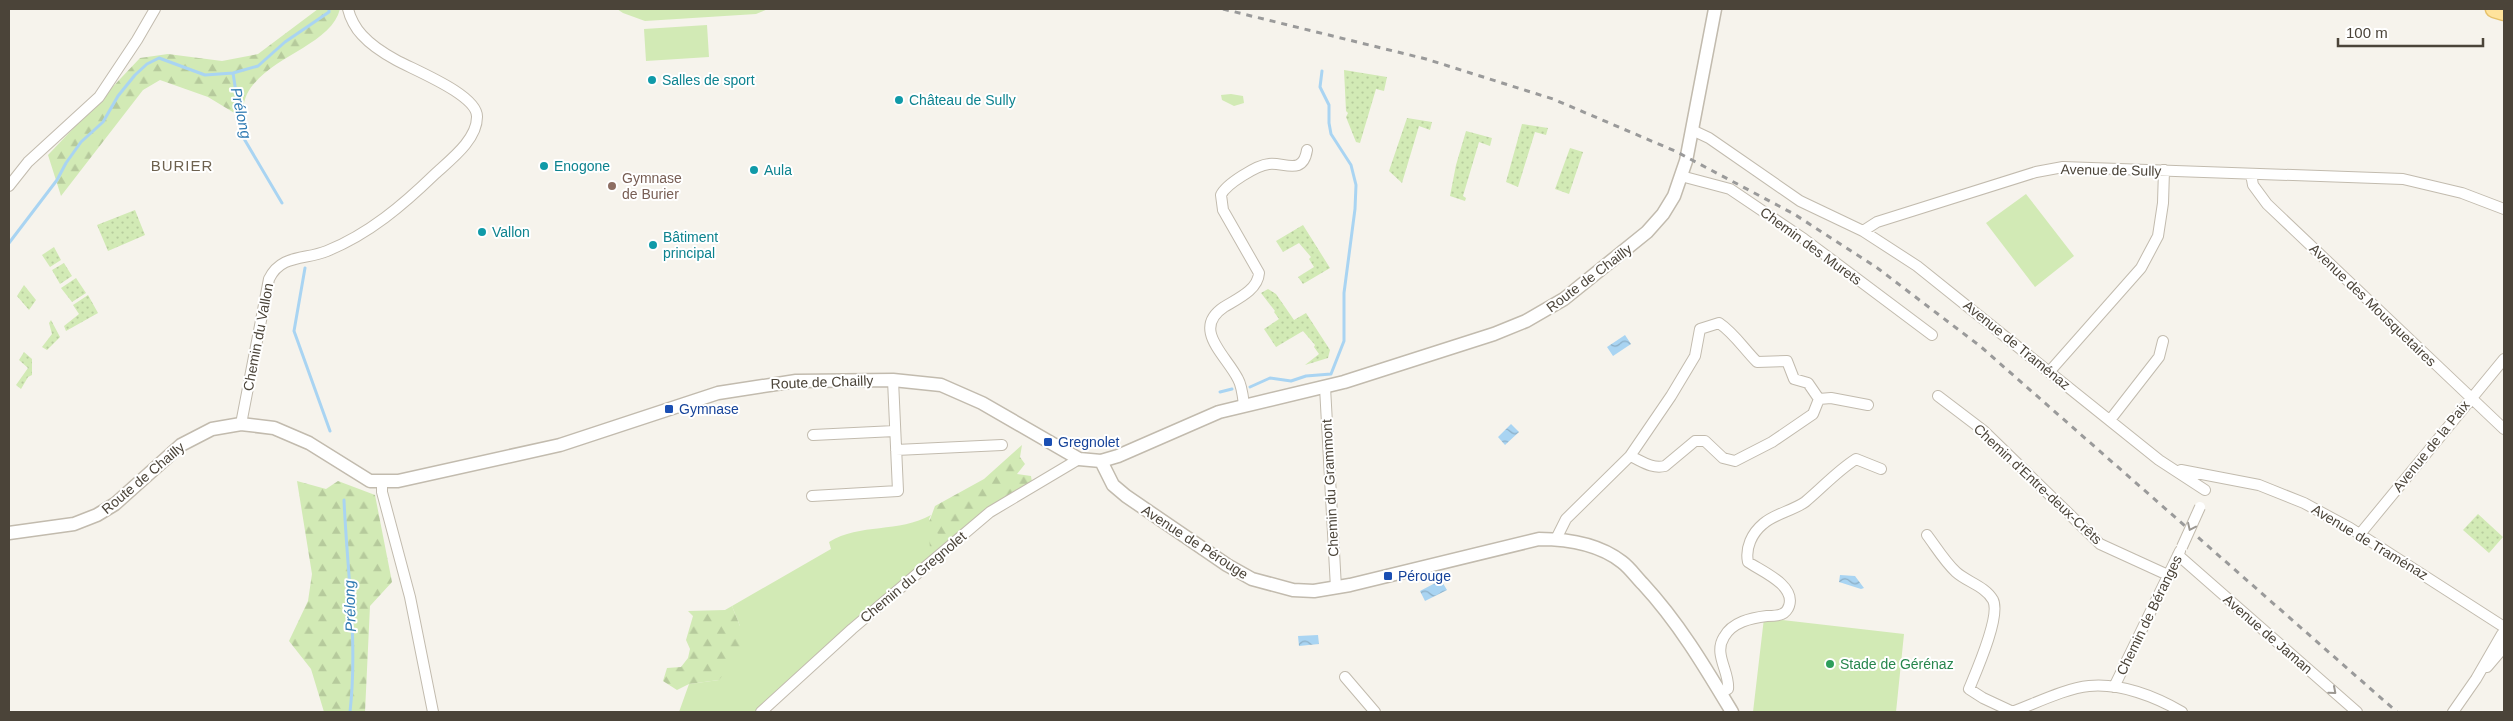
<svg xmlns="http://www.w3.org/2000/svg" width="2513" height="721" font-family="Helvetica,sans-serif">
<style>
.green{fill:#d2eab5}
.forest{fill:url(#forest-firs)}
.garden{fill:url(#garden-dots)}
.water{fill:url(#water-waves)}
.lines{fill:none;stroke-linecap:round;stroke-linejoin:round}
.stream{stroke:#a9d4f2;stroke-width:3}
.minor-casing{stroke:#c2bbae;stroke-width:12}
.tertiary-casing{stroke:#c2bbae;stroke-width:15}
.primary-casing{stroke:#e6c16a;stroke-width:19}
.minor{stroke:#fff;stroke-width:10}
.tertiary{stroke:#fff;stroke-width:12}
.primary{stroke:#ffe39c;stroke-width:16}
.rail{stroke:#9a9a9a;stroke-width:3;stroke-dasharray:6 6;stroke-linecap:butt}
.minor-bridge-casing{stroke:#c2bbae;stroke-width:12;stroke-linecap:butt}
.minor-bridge{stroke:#fff;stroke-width:10}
.oneway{stroke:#9c9892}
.culture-dot{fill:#0f9aa8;stroke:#fff;stroke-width:2}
.education-dot{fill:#8d6e63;stroke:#fff;stroke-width:2}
.transit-dot{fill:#1a4fb4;stroke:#fff;stroke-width:2}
.leisure-dot{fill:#2e9e5b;stroke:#fff;stroke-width:2}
.labels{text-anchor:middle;stroke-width:4;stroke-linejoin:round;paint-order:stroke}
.culture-label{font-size:14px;fill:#0d838f;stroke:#fff;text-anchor:start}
.street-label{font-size:14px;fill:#4b4439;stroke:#fff}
.education-label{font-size:14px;fill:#785e54;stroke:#fff;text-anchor:start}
.transit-label{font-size:14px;fill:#164399;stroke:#fff;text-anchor:start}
.leisure-label{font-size:14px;fill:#27864d;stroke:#fff;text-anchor:start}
.water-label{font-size:15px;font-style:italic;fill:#2e7ab2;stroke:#fff}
.neighbourhood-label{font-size:15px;letter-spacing:1px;fill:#6e6250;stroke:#fff}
</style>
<defs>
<pattern id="forest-firs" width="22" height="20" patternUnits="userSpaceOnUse" patternTransform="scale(1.25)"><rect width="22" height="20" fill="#d2eab5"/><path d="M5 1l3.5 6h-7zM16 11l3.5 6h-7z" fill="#b6ca9c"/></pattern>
<pattern id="garden-dots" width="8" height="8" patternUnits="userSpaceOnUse" patternTransform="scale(1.25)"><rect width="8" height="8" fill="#d2eab5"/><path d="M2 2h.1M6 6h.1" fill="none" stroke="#b6ca9c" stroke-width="1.8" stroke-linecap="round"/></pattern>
<pattern id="water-waves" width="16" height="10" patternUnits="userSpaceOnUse" patternTransform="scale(1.25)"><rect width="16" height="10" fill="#a9d4f2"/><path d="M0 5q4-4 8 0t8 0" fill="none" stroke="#8caec5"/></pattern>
</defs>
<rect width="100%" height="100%" fill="#f6f3ec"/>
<path class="green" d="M617,9h151l-12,5 -111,7 -22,-8z
M707,25l2,32 -63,4 -2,-32z
M1231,94l12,2 1,7 -10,3 -12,-6 -1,-5z
M2026,194l48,62 -39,31 -49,-64z
M931,515l-2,4 9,15 -4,21 -173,157h-82l10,-28 30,-4 21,-54 -8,-20 99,-57 -2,-7c31,-19 70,-9 102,-27z
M1764,618l140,16 -8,78h-143z"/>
<path class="forest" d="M318,9h22c-9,37 -73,47 -93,85 -3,6 -4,15 -6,23l-33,-20 -48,-17 -17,10 -82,106 -13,-41 92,-97 28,-4 54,7 36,-7z
M1022,445l-2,12 5,7 -8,10 14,2 1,6 -98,73 -4,-7 -1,-11 9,-3 -10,-9 7,-19 49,-27z
M297,481l29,8 12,-8 37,14 17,87 -22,24 -5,106h-41l-13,-43 -22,-28 19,-40 4,-27z
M732,606l8,20v27l-21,27 -30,4 -12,6 -14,-9 4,-13 14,-1 7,-9 2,-9 -4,-9 7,-24 -5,-5 37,-1z"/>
<path class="garden" d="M1344,70l43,7 -3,14 -8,-2 -16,54 -4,-1 -10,-25 2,-4 -2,-2z
M1407,118l25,4 -2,8 -11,-4 -17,57 -13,-12z
M1522,124l26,4 -2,7 -11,-3 -17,55 -12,-5z
M1466,131l26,7 -2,8 -11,-4 -16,54 3,2 -1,3 -15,-5 6,-31z
M1570,148l13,4 -14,42 -14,-5z
M135,210l10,25 -37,16 -11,-26z
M1303,225l27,43 -27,16 -5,-7 16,-10 -5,-8 2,-2 -12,-14 -16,9 -7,-11z
M54,247l7,13 -11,7 -8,-12z
M64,263l8,13 -12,8 -8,-14z
M76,278l10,15 -14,9 -11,-14z
M24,285l12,15 -7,10 -12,-14z
M1268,289l8,5 18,26 12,-7 24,37 -2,8 -23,7 14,-11 -5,-7 1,-2 -12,-14 -27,16 -12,-18 15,-10 -5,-7 1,-1 -14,-18z
M88,295l10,18 -32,18 -2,-5 15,-12 -6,-9z
M51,320l9,17 -13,13 -5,-3 10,-13 -3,-11z
M24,352l8,7v16l-4,2 -7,12 -5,-4 12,-17 -9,-8z
M2478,514l25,23 -14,16 -26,-23z"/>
<path class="water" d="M1625,335l6,9 -18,12 -6,-9z
M1511,424l8,8 -14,13 -7,-8z
M1840,575l15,1 9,12 -3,1 -22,-7z
M1441,580l6,10 -22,11 -5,-10z
M1318,635l1,9 -20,2 -1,-10z"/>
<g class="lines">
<path class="stream" d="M233,73l10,64 39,66
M9,243l48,-63 9,-17 15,-21 22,-20 15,-26 17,-21 12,-11 12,-6 46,17 28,-2 25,-7 27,-24 44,-30v-3
M305,268l-11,63 36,100
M1250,387l20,-9 21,3 15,-5 25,-2 13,-33v-48l11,-84 1,-24 -5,-20 -20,-31 -2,-11v-18l-9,-18 2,-16
M1220,392l12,-3
M344,500c3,70 14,142 6,212"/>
<g class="minor-casing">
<path id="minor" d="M1692,130l17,8 91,63 63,30 54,35 242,194 46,30
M2251,174l2,11 14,19 237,225
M1681,176l49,13 74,50 128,96
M9,186l19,-24 71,-65 38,-57 18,-31
M1863,231l14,-9 159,-50 27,-5 340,12 59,14 42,16
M2050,371l91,-103 17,-32 5,-33 1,-33
M1325,387l11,201
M1938,396l46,35 116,113 70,32
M1819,399l12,-1 37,7
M1244,405c-1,-8 -2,-19 -6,-26 -12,-24 -47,-50 -14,-72 13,-8 34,-17 35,-34l-36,-63 -2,-15c5,-11 36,-30 48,-31 15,-2 34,12 38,-14
M2110,420l49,-63 4,-16
M241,424l28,-145c12,-25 36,-19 58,-28 42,-17 76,-46 108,-77 15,-14 42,-34 42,-57 1,-22 -63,-47 -81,-57 -11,-6 -25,-15 -34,-25 -6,-6 -12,-17 -14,-26
M813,435l82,-4
M896,450l106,-5
M2181,470l78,15 45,18 46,25 154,99
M382,482v10l28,105 23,115
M812,496l86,-5 -5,-111
M2360,534l144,-175
M1927,535c9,12 18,27 29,37 11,10 29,14 37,28 8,16 -17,72 -24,89l14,9 30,14
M1556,539l10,-20 64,-63 41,-60 24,-40 5,-27 19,-6c15,10 25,26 38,39l30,-1 7,18 14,4 11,16 -6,15 -41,28 -37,19 -12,-3 -18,-17h-10l-30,25c-14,3 -23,-5 -35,-10
M2178,555l179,157
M2487,667l17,-20
M1345,677l30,35
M2114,687l66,-136
M1721,693l7,-4c2,-17 -15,-35 -4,-52 8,-15 27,-19 43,-21 4,0 11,0 15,-2 3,-1 6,-5 7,-8 7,-21 -28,-35 -41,-44 -3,-14 4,-29 15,-38 11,-10 29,-13 42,-22 17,-14 32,-31 51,-43l25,10
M761,712l91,-83 138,-117 89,-53
M2012,712c22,-8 54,-24 77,-26 32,-3 67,11 93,26
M2453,712l23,-33 26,-45"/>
</g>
<g class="tertiary-casing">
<path id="tertiary" d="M1101,461l12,24 13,11 101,69 25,14 41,11 21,1 36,-6 189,-46c28,0 60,5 83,23 8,6 14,15 21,22 36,39 62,83 89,128
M9,533l65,-9 23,-9 18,-11 66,-59 31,-16 29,-5 33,4 35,15 61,38h28l162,-36 158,-52 78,-12 97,-1 48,5 41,18 97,56 22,2 17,-5 101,-44 125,-30 150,-48 32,-13 38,-22 83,-67 16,-18 11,-18 12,-35 29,-152"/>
</g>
<g class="primary-casing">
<path id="primary" d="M2494,9l10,3"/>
</g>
<use href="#minor" class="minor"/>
<use href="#tertiary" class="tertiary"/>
<use href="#primary" class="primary"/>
<path class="rail" d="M1223,9l203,50 127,40 122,52 119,63 82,53 104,79 417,366"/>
<g class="minor-bridge-casing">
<path id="minor-bridge" d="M2182,547l18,-40"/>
</g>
<use href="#minor-bridge" class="minor-bridge"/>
</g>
<defs><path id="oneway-chevron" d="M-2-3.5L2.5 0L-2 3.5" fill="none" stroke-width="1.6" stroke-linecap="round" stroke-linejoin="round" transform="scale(1.25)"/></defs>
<g class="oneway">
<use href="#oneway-chevron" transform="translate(2191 527) rotate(115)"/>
<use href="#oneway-chevron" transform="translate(2333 691) rotate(41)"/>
</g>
<g class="culture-dot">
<circle cx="652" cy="80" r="5"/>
<circle cx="899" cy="100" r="5"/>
<circle cx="544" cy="166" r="5"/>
<circle cx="754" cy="170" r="5"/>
<circle cx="482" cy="232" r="5"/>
<circle cx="653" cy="245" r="5"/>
</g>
<circle class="education-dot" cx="612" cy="186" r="5"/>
<g class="transit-dot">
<rect x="664" y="404" width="10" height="10" rx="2.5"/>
<rect x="1043" y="437" width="10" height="10" rx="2.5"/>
<rect x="1383" y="571" width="10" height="10" rx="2.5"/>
</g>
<circle class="leisure-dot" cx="1830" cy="664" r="5"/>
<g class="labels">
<g class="culture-label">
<text x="662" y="85">Salles de sport</text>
<text x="909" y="105">Château de Sully</text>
<text x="554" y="171">Enogone</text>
<text x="764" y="175">Aula</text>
<text x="492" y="237">Vallon</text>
<text x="663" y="242">Bâtiment<tspan x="663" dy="16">principal</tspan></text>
</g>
<g class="street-label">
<text transform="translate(2111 170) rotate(1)" y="5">Avenue de Sully</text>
<text transform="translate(1811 246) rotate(36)" y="5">Chemin des Murets</text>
<text transform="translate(1589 278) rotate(-37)" y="5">Route de Chailly</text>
<text transform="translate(2373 305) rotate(44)" y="5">Avenue des Mousquetaires</text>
<text transform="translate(258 337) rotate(-79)" y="5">Chemin du Vallon</text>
<text transform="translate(2017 345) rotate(39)" y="5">Avenue de Traménaz</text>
<text transform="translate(822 382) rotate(-2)" y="5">Route de Chailly</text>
<text transform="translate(2431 446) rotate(-51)" y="5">Avenue de la Paix</text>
<text transform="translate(143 478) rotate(-40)" y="5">Route de Chailly</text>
<text transform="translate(2038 484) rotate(43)" y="5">Chemin d'Entre-deux-Crêts</text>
<text transform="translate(1330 488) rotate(-93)" y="5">Chemin du Grammont</text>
<text transform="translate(1195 542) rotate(33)" y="5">Avenue de Pérouge</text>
<text transform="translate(2370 542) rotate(31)" y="5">Avenue de Traménaz</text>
<text transform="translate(913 577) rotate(-40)" y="5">Chemin du Gregnolet</text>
<text transform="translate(2149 615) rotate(-64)" y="5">Chemin de Béranges</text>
<text transform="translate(2268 634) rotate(41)" y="5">Avenue de Jaman</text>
</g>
<g class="education-label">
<text x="622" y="183">Gymnase<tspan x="622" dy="16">de Burier</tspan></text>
</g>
<g class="transit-label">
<text x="679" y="414">Gymnase</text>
<text x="1058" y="447">Gregnolet</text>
<text x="1398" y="581">Pérouge</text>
</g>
<g class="leisure-label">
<text x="1840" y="669">Stade de Gérénaz</text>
</g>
<g class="water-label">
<text transform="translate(241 113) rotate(78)" y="5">Prélong</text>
<text transform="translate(350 606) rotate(-92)" y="5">Prélong</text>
</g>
<g class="neighbourhood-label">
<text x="182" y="171">BURIER</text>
</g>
</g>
<rect width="2513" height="721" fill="none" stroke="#4b4439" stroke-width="20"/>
<path d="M2338 38v8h145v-8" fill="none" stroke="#4b4439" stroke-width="2.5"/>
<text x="2346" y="38" font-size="15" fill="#4b4439" stroke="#ffffff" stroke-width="4" paint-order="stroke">100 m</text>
</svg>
